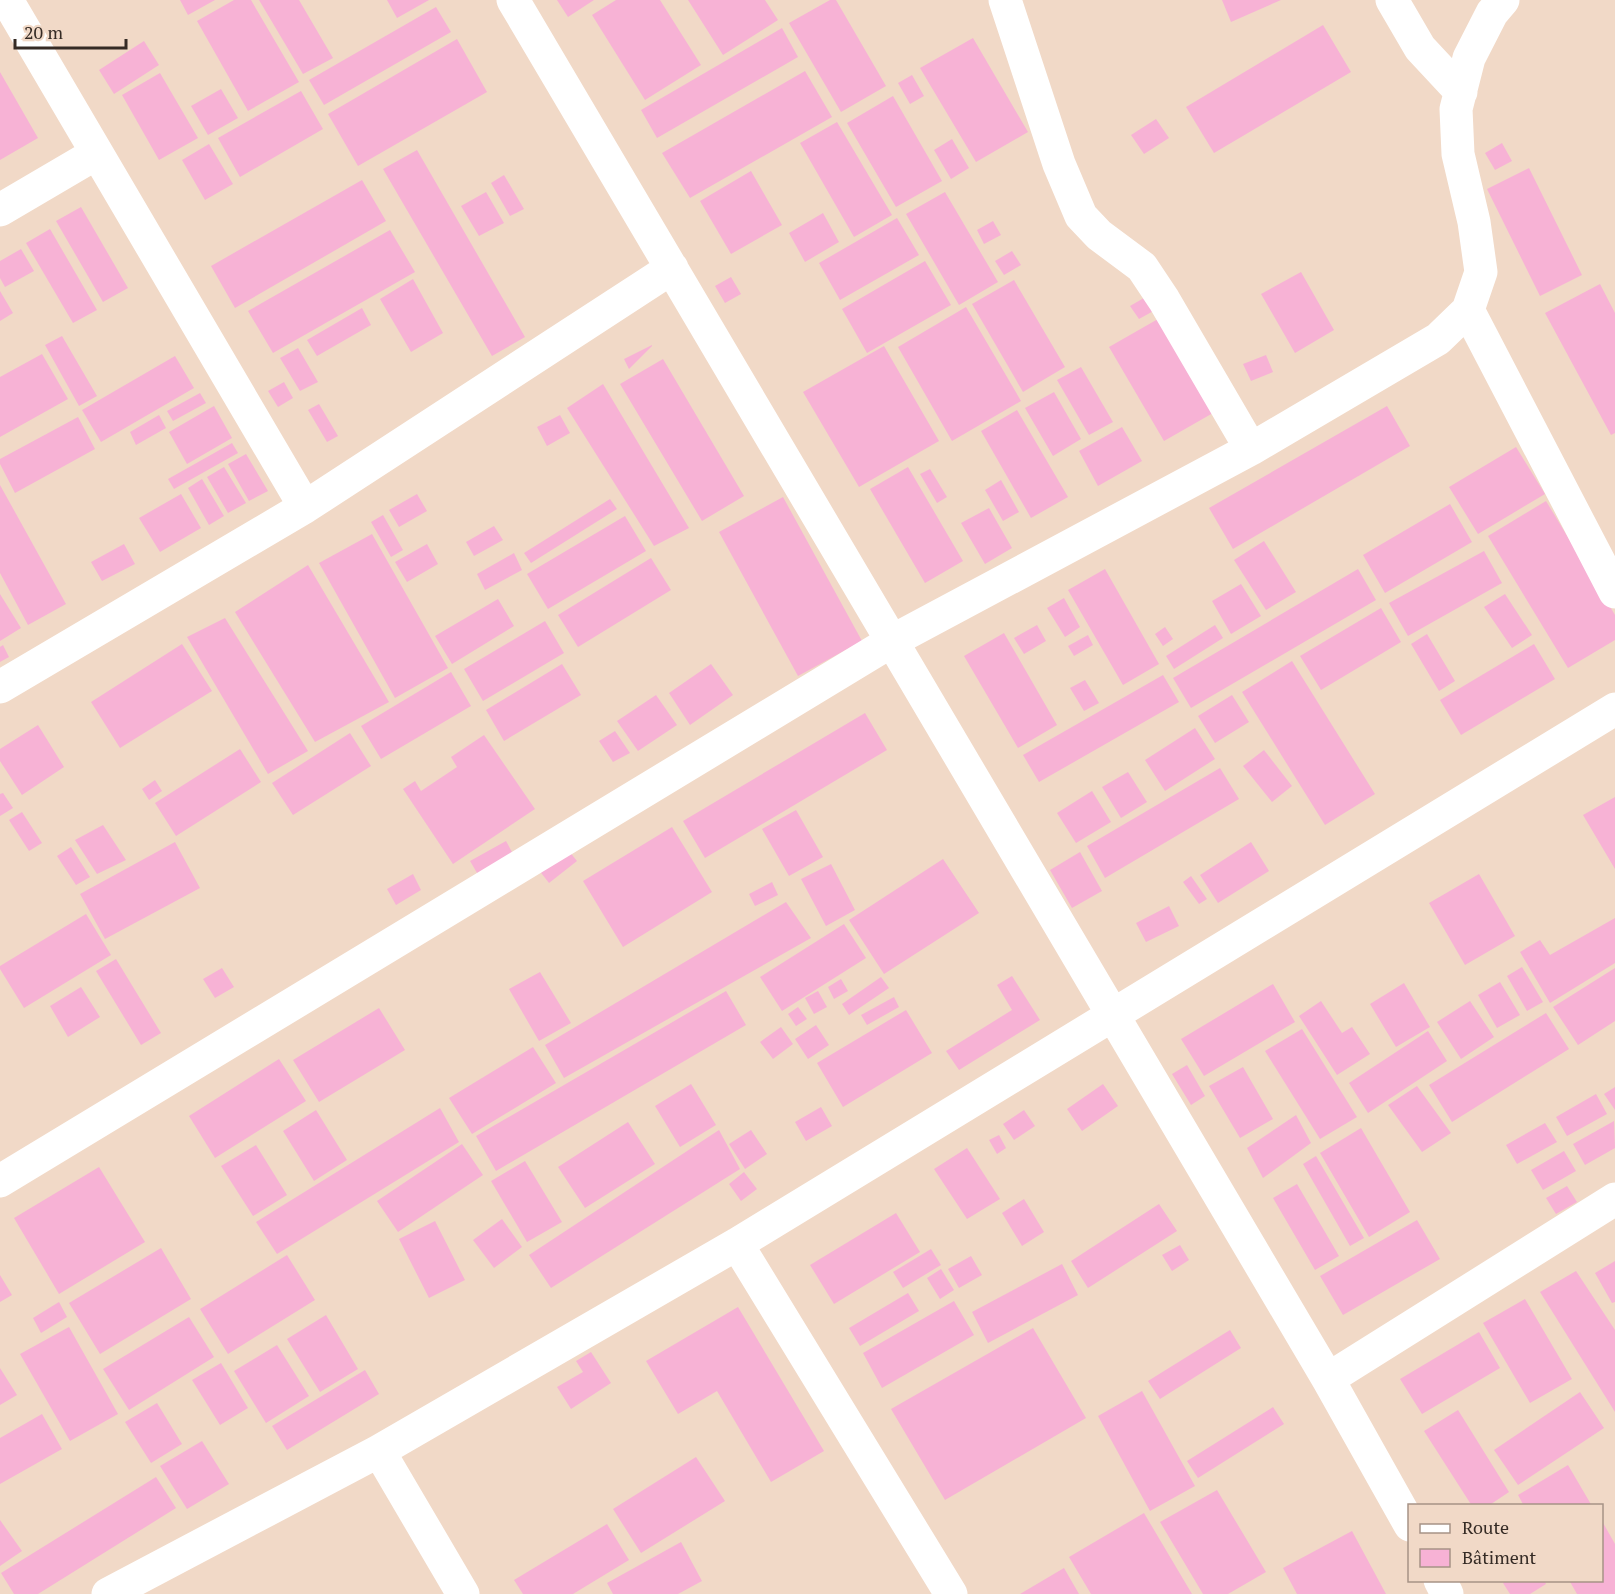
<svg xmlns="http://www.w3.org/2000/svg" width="1615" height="1594" font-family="'PT Serif',serif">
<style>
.building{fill:#f7b2d5}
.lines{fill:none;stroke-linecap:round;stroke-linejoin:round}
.minor{stroke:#fff;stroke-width:33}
</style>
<rect width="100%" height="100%" fill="#f1d9c7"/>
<path class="building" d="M180,0h35l-27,15z
M234,0h17l48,82 -51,29 -51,-90z
M259,0h40l34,58 -30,16z
M387,0h42l-32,18z
M557,0h37l-26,17z
M616,0h44l41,65 -56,35 -53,-85z
M688,0h77l13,20 -55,35z
M830,0h6l50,86 -45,26 -52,-89z
M1222,0h59l-50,22z
M436,7l15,25 -127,73 -15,-25z
M1323,25l28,47 -137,81 -28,-46z
M782,28l16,29 -141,81 -16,-28z
M973,38l55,94 -52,30 -56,-94z
M457,39l30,53 -129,74 -30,-52z
M144,41l15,24 -45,29 -15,-24z
M805,71l27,46 -142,81 -28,-45z
M0,72l38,66 -38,22z
M160,73l38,65 -39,22 -37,-65z
M912,75l12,21 -14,8 -12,-21z
M221,89l17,29 -30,17 -17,-29z
M301,91l22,38 -83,48 -22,-39z
M893,96l49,85 -46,26 -49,-84z
M1156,119l13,19 -25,16 -13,-19z
M837,122l55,93 -38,22 -54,-94z
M952,139l17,29 -18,11 -17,-29z
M1502,143l10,18 -17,9 -10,-17z
M209,144l24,40 -28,16 -23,-40z
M417,150l108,187 -33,19 -109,-187z
M1529,168l53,107 -42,21 -53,-107z
M751,171l31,54 -51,29 -31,-53z
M504,175l20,34 -14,7 -19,-33z
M362,180l24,41 -151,87 -24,-42z
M486,192l18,31 -25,13 -18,-30z
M945,192l53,90 -39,23 -53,-91z
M81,207l47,81 -25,14 -47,-81z
M823,213l16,29 -34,20 -16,-29z
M897,218l22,37 -79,45 -21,-37z
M993,221l8,14 -17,9 -7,-14z
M50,229l47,81 -24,13 -47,-80z
M390,230l25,42 -142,81 -25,-42z
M21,249l13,22 -29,16 -5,-9v-17z
M1012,251l9,14 -17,10 -9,-14z
M925,261l26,44 -84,48 -25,-44z
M1301,272l33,58 -39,23 -34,-59z
M731,277l10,17 -16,9 -10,-17z
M413,279l30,54 -32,19 -31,-53z
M1014,280l51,87 -42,25 -51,-88z
M1600,284l15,29v120l-4,2 -66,-122z
M0,291l13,22 -13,8z
M1149,295l8,14 -18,10 -9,-13z
M966,307l55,94 -69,40 -54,-94z
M362,308l9,17 -54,31 -10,-16z
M1158,319l55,94 -49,28 -55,-94z
M62,336l35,60 -18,10 -34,-61z
M652,345v1l-23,23 -5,-10z
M884,346l55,95 -80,46 -56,-95z
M298,348l20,34 -18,9 -20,-33z
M42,354l26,45 -68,38v-60z
M1266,355l7,17 -22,9 -8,-17z
M175,356l19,32 -93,54 -19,-32z
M663,359l81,137 -42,25 -82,-137z
M1081,367l32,55 -24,13 -32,-55z
M284,382l9,16 -15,9 -10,-16z
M603,384l86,144 -35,18 -87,-138z
M1054,392l27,47 -28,17 -28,-48z
M200,393l6,10 -33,18 -6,-10z
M319,404l19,32 -11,6 -19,-32z
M214,406l18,32 -45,26 -18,-32z
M1387,406l23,40 -177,103 -24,-41z
M1017,410l51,87 -37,21 -50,-87z
M159,415l7,13 -30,17 -6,-13z
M560,415l10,18 -23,13 -10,-19z
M78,417l17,32 -80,44 -15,-29v-5z
M1122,427l20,34 -44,25 -19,-35z
M232,443l6,10 -64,36 -6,-10z
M1516,447l29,47 -67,40 -29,-47z
M246,454l22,37 -19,10 -21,-37z
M224,467l22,36 -18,10 -21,-36z
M908,467l55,94 -38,22 -55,-94z
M930,469l17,28 -10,6 -17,-29z
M202,479l22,37 -15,9 -21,-37z
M1001,480l18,32 -16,9 -18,-31z
M0,485l66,119 -38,21 -28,-52z
M181,494l20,34 -41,24 -21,-34z
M417,494l10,17 -28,16 -10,-17z
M783,497l79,144 -64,35 -79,-144z
M610,499l7,10 -86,54 -7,-10z
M1546,501l69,114v25l-47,28 -80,-132z
M1450,504l22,38 -87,51 -22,-38z
M989,508l23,40 -27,16 -24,-41z
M383,515l20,35 -12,7 -20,-35z
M625,516l21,35 -98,58 -21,-35z
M494,526l9,14 -29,16 -8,-14z
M372,534l76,134 -53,30 -76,-135z
M1264,541l32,51 -30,18 -32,-50z
M124,544l11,20 -33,17 -11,-19z
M427,544l11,20 -31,18 -12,-20z
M1484,551l18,32 -94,53 -19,-33z
M514,553l8,17 -37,20 -8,-16z
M651,558l20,32 -93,57 -20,-32z
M308,565l81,137 -74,40 -80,-130z
M1105,569l54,95 -36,21 -55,-95z
M1358,569l18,31 -185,108 -18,-30z
M1241,584l20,32 -30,18 -19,-33z
M0,594l21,34 -21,13z
M1505,594l27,41 -20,13 -28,-41z
M1064,598l16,29 -15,10 -18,-29z
M498,599l16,27 -62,38 -17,-28z
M1381,608l20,34 -80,48 -21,-34z
M225,618l83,133 -40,23 -81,-137z
M545,621l19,32 -81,48 -19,-32z
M1037,625l9,16 -22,13 -10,-16z
M1215,625l8,13 -49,31 -8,-13z
M1165,627l8,12 -10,7 -8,-12z
M1004,633l53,92 -39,23 -54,-92z
M1427,634l28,47 -16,10 -28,-47z
M1088,635l5,10 -19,11 -6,-10z
M182,644l30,47 -92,57 -29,-46z
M1534,644l21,35 -94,56 -21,-35z
M3,645l6,12 -9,5v-15z
M1292,661l83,133 -50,31 -83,-133z
M562,664l19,31 -77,46 -18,-31z
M711,664l22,31 -43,30 -21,-32z
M451,672l20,34 -90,53 -20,-33z
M1163,675l16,27 -140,80 -16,-27z
M1085,680l14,23 -15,8 -14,-23z
M656,695l21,30 -39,26 -21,-30z
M1232,695l17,27 -34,21 -17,-27z
M865,713l22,37 -182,108 -22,-37z
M38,725l26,42 -42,28 -22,-34v-12z
M1195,728l20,31 -50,32 -20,-31z
M615,731l15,22 -17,9 -14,-21z
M350,733l21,33 -78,49 -21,-32z
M484,735l51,74 -82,55 -50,-75 12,-8 6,10 36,-24 -6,-10z
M240,749l21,33 -85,54 -21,-33z
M1264,750l28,36 -20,16 -29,-36z
M1220,768l19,31 -134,79 -18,-32z
M1128,772l19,30 -26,16 -19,-31z
M155,780l7,11 -13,9 -7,-11z
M1092,791l19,31 -35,21 -19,-30z
M3,793l10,15 -13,8v-22z
M1615,797v72l-32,-54z
M796,810l27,47 -34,19 -27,-47z
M22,812l20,31 -13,8 -20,-31z
M103,825l23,35 -29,14 -22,-34z
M672,827l40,65 -89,55 -40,-66z
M552,830l25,31 -28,22 -25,-32z
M506,841l12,22 -35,20 -13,-22z
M175,842l25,46 -95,51 -25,-45z
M1251,842l18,29 -51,32 -18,-28z
M71,847l19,30 -14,8 -19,-29z
M1080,852l22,39 -30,17 -22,-38z
M943,859l36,54 -95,61 -35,-54z
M831,864l24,46 -29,16 -25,-47z
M413,874l8,16 -25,15 -9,-16z
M1479,874l36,62 -50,29 -36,-62z
M1191,876l16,23 -8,5 -16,-22z
M772,882l6,13 -23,11 -6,-12z
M786,902l25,36 -247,140 -19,-33z
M1169,906l10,20 -33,16 -10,-19z
M86,914l25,41 -87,53 -24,-39v-3z
M1615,918v45l-65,40 -30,-51 20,-12 10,15z
M844,924l22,34 -84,53 -22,-34z
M116,959l45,74 -20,12 -45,-74z
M1522,967l21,35 -16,9 -20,-35z
M222,968l12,19 -19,11 -12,-19z
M1615,968v53l-37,24 -25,-38z
M540,972l31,51 -32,18 -30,-52z
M1012,976l28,44 -81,50 -13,-19 66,-41 -15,-25z
M881,977l8,11 -40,27 -7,-11z
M841,979l7,12 -14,8 -6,-12z
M1500,982l20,33 -23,13 -19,-33z
M1404,983l26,44 -34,20 -26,-43z
M1273,984l22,38 -91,54 -23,-37z
M81,987l19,30 -32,20 -18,-31z
M726,991l20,34 -250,146 -20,-35z
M818,991l9,16 -13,7 -9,-16z
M894,997l5,10 -32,18 -6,-10z
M1321,1001l21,32 10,-6 18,27 -33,21 -38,-59z
M1470,1001l24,36 -33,22 -24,-37z
M798,1007l9,12 -11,7 -8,-12z
M379,1008l26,42 -86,52 -26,-42z
M906,1010l26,43 -89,54 -26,-44z
M1546,1013l23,36 -117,73 -23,-37z
M816,1025l13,20 -21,14 -13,-20z
M781,1027l12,17 -20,15 -13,-17z
M1302,1029l55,88 -37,22 -55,-88z
M1428,1031l19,30 -79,52 -19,-30z
M533,1047l23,36 -84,51 -23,-36z
M279,1059l27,42 -91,57 -26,-42z
M1187,1065l18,31 -14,9 -19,-31z
M1243,1067l30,52 -33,19 -31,-52z
M691,1084l25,41 -36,22 -25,-41z
M1103,1084l15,22 -36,25 -15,-22z
M1417,1086l34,47 -29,19 -34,-47z
M1615,1087v23l-11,-16z
M1596,1094l11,20 -40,22 -11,-19z
M821,1107l11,19 -26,15 -11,-19z
M440,1108l19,34 -182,112 -21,-32z
M316,1110l31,50 -33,21 -31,-50z
M1024,1110l11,16 -21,14 -11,-16z
M1296,1115l15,28 -48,35 -16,-30z
M1614,1121l1,27 -30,17 -12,-21z
M628,1122l27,42 -70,44 -27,-41z
M1545,1123l12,19 -40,22 -11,-19z
M1361,1128l49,84 -41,25 -49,-84z
M719,1130l21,39 -189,119 -22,-33z
M751,1130l16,24 -22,15 -16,-25z
M999,1135l7,13 -9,6 -8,-14z
M462,1144l21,31 -85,57 -21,-31z
M256,1145l31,50 -34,21 -32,-50z
M967,1148l33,51 -33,20 -33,-50z
M1564,1151l12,20 -33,19 -12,-20z
M1316,1156l48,82 -14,8 -47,-82z
M525,1161l37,61 -35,20 -36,-61z
M99,1167l46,75 -86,52 -45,-76z
M744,1172l13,17 -16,12 -12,-17z
M1297,1184l42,72 -24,14 -42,-72z
M1567,1186l10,16 -21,12 -10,-16z
M1024,1199l20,33 -22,14 -20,-33z
M1159,1204l18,27 -89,57 -17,-27z
M896,1213l24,39 -86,52 -24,-39z
M502,1219l20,28 -28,21 -21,-28z
M1417,1220l23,39 -97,56 -23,-39z
M435,1221l30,59 -36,18 -30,-59z
M1180,1245l9,15 -17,11 -10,-16z
M161,1248l30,51 -91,55 -31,-51z
M931,1249l10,16 -38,23 -10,-16z
M287,1255l28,45 -87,54 -28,-45z
M971,1256l11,19 -23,13 -11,-19z
M1615,1261v41l-3,1 -17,-30z
M1062,1264l16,31 -90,48 -16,-31z
M941,1269l13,21 -14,9 -13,-21z
M1576,1271l39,59v82l-75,-120z
M0,1275l12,20 -12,7z
M908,1293l11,18 -59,35 -11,-18z
M1525,1299l47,80 -42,24 -47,-80z
M954,1301l20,34 -92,53 -19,-35z
M59,1302l8,15 -26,16 -8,-15z
M738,1307l86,144 -53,31 -54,-91 -39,23 -32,-53z
M326,1315l32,54 -38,23 -33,-53z
M189,1317l25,40 -85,53 -26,-41z
M69,1327l49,87 -48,27 -50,-87z
M1033,1328l53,90 -141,82 -54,-91z
M1230,1330l11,18 -81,51 -12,-18z
M1479,1332l21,36 -78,46 -22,-35z
M277,1345l32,51 -43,27 -32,-52z
M591,1352l20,31 -40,26 -14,-22 26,-15 -7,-11z
M221,1363l27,45 -28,17 -28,-45z
M0,1368l17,27 -17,10z
M365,1370l14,24 -92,56 -15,-24z
M1142,1391l53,95 -45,25 -52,-95z
M1580,1392l24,36 -86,57 -24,-35z
M157,1403l25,41 -31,19 -26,-41z
M1273,1407l11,17 -86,54 -11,-17z
M1458,1410l51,82 -21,14h-16l-48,-75z
M42,1414l20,35 -62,35v-46z
M202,1441l27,43 -42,25 -27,-43z
M696,1457l29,44 -84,52 -28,-44z
M1568,1465l24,41h-68l-6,-11z
M156,1477l20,31 -138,86h-24l-13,-21z
M1217,1490l49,82 -38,22h-25l-43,-72z
M1144,1513l48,81h-101l-22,-37z
M0,1520l22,31 -22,15z
M1602,1521l13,23v50h-38l-8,-14h33z
M607,1524l22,36 -56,34h-50l-9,-14z
M1352,1531l34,63h-89l-14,-26z
M681,1542l21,39 -24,13h-65l-6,-11z
M1064,1568l15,26h-59z
M1507,1580h37l2,4 -16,10h-20l-7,-11z"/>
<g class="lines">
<path class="minor" d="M7,0l298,507
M513,0l815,1379 82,146
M1005,0l54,164 22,52 18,19 43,32 22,33 87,149
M1392,0l28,48 41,44
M0,210l97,-57
M1468,310l147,282
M0,687l305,-180 367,-239
M0,1181l892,-540 359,-192 187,-110 30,-29 13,-38 -7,-50 -16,-68 -2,-45 13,-51 23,-45 11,-13
M737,1244l214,350
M1328,1379l287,-180
M379,1451l84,143
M1440,1580l7,14
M108,1594l271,-143 358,-207 878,-535"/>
</g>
<rect x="1408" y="1504" width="195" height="78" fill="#f1d9c7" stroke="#a69386" stroke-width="1.5"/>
<rect x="1420" y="1524" width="30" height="9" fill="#ffffff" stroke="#a69386" stroke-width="1.5"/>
<text x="1462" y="1534" font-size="18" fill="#352b25">Route</text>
<rect x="1420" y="1549" width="30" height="18" fill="#f7b2d5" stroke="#a69386" stroke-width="1.5"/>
<text x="1462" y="1564" font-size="18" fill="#352b25">Bâtiment</text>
<path d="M15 39v9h111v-9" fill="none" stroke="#352b25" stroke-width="3"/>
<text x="24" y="39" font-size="18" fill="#352b25" stroke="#f1d9c7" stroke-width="4.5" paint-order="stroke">20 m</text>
</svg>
